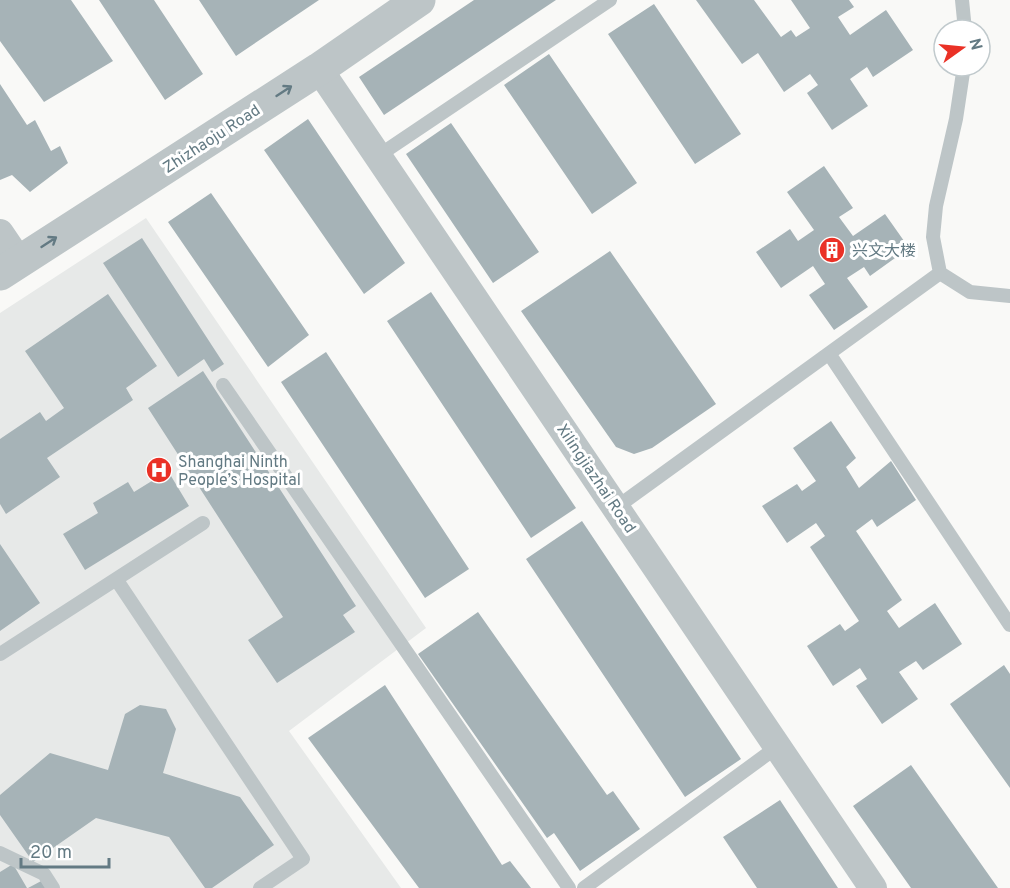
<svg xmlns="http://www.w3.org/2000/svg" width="1010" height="888" font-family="Overpass,'Noto Sans SC',sans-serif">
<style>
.built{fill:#e7e9e8}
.building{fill:#a6b3b7}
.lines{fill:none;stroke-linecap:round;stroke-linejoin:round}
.service{stroke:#bdc5c7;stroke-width:14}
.minor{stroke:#bdc5c7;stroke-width:28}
.tertiary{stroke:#bdc5c7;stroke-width:33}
.oneway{stroke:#637a83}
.labels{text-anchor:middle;stroke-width:6;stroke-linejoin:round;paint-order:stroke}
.street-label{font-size:16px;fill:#637a83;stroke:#fff}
.poi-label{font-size:16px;fill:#637a83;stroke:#fff;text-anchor:start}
</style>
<rect width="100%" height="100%" fill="#f9f9f7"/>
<path class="built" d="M146,218l280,410 -137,103 112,157h-401v-575z"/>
<path class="building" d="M0,0h71l42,61 -69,41 -44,-61z
M99,0h55l49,74 -38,26z
M199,0h120l-83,56z
M474,0h82l-172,115 -25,-38z
M696,0h58l27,37 10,-7 5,7 14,-9 -19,-28h58l5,7 -16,10 12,18 36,-25 27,40 -40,27 -6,-10 -17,12 18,27 -36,24 -25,-37 11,-8 -8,-11 -26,18 -26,-39 -16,11z
M654,4l87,130 -46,30 -87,-130z
M549,54l88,129 -45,31 -88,-129z
M0,84l27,41 8,-5 16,31 9,-5 8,17 -38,29 -18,-17 -12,5z
M308,119l97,144 -41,31 -100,-144z
M451,123l88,129 -46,31 -87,-129z
M824,166l29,42 -14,9 14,19 32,-22 24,34 -39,28 -6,-9 -17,11 21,29 -34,23 -25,-35 16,-11 -12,-18 -32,22 -25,-36 34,-23 8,12 16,-11 -27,-38z
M211,193l98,142 -41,32 -100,-145z
M142,238l82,126 -12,8 -8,-13 -26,18 -75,-114z
M610,251l106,153 -64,44 -18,6 -18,-7 -95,-136z
M431,292l145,216 -45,30 -144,-217z
M108,294l49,72 -31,22 7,12 -86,58 13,19 -54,37 -6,-10v-65l40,-27 6,9 18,-13 -39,-57z
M326,352l143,217 -44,29 -144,-216z
M203,371l153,235 -13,9 12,17 -78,51 -29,-43 35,-23 -135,-209z
M831,421l25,37 -10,9 13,21 32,-27 25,39 -39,27 -5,-8 -16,12 46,69 -15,11 12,17 36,-25 27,41 -39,26 -7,-9 -17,11 19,27 -36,25 -26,-38 11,-7 -7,-11 -27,18 -26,-40 33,-22 5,7 14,-10 -49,-74 15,-11 -9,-13 -29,20 -25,-37 35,-22 5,7 14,-10 -23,-33z
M168,471l21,35 -104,64 -22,-36 35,-21 -5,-10 35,-21 6,10z
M582,521l159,238 -56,38 -159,-238z
M0,544l40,59 -40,28z
M478,612l129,183 6,-4 27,38 -60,42 -26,-38 -7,5 -129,-184z
M1004,665l6,9v114l-60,-84z
M385,685l117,180 8,-4 21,27h-112l-111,-150z
M140,705l26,4 10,20 -13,44 77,24 34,48 -62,43h-7l-36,-51 -73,-19 -63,44 -33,-47v-20l50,-42 58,17 17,-56z
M911,765l87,123h-87l-58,-82z
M780,800l58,88h-81l-34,-51z
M13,864l14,24h-27v-16z
M45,879l5,9h-22z"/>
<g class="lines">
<path class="service" d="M962,0l3,30
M378,156l232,-156
M940,273l-7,-36 3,-31 20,-87 8,-53
M830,355l180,270
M223,385l346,503
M617,507l323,-234 30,19 40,4
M116,579l187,280 -43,29
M0,654l203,-131
M0,853l44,21 9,14
M584,888l193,-141"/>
<path class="minor" d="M319,69l554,819
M0,233l19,28"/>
<path class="tertiary" d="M0,274l319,-205 100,-69"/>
</g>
<defs><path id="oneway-shaft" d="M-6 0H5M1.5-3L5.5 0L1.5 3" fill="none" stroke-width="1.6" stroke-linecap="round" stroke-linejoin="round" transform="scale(1.5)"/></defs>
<g class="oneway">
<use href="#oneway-shaft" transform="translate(284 91) rotate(-33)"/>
<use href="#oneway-shaft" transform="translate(49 242) rotate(-33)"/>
</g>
<defs>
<g id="building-disc" transform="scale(1.35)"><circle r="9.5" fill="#ea3126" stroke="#fff"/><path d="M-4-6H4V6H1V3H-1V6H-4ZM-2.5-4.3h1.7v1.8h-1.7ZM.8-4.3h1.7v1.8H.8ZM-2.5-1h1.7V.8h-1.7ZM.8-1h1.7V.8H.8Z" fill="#fff"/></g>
<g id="hospital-disc" transform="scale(1.35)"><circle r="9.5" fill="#ea3126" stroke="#fff"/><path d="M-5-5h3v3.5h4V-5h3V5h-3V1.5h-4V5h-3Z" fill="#fff"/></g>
</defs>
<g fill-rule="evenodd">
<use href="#building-disc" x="832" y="250"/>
<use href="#hospital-disc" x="159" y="470"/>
</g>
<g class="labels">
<g class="street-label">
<text transform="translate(211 138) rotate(-33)" y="6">Zhizhaoju Road</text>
<text transform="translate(597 478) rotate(56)" y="6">Xilingjiazhai Road</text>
</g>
<g class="poi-label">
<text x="852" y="256">兴文大楼</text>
<text x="178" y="467">Shanghai Ninth<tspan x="178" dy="18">People’s Hospital</tspan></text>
</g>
</g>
<g transform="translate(962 48) rotate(75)"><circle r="28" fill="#ffffff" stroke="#c1cacd" stroke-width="1.5"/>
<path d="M0-4.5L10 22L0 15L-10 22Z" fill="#ea3126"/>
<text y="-9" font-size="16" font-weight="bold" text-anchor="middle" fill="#637a83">N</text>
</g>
<path d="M21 858v9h88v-9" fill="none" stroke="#637a83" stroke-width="3"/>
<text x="30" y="858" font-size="18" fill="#637a83" stroke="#ffffff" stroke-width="4.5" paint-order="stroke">20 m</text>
</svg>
